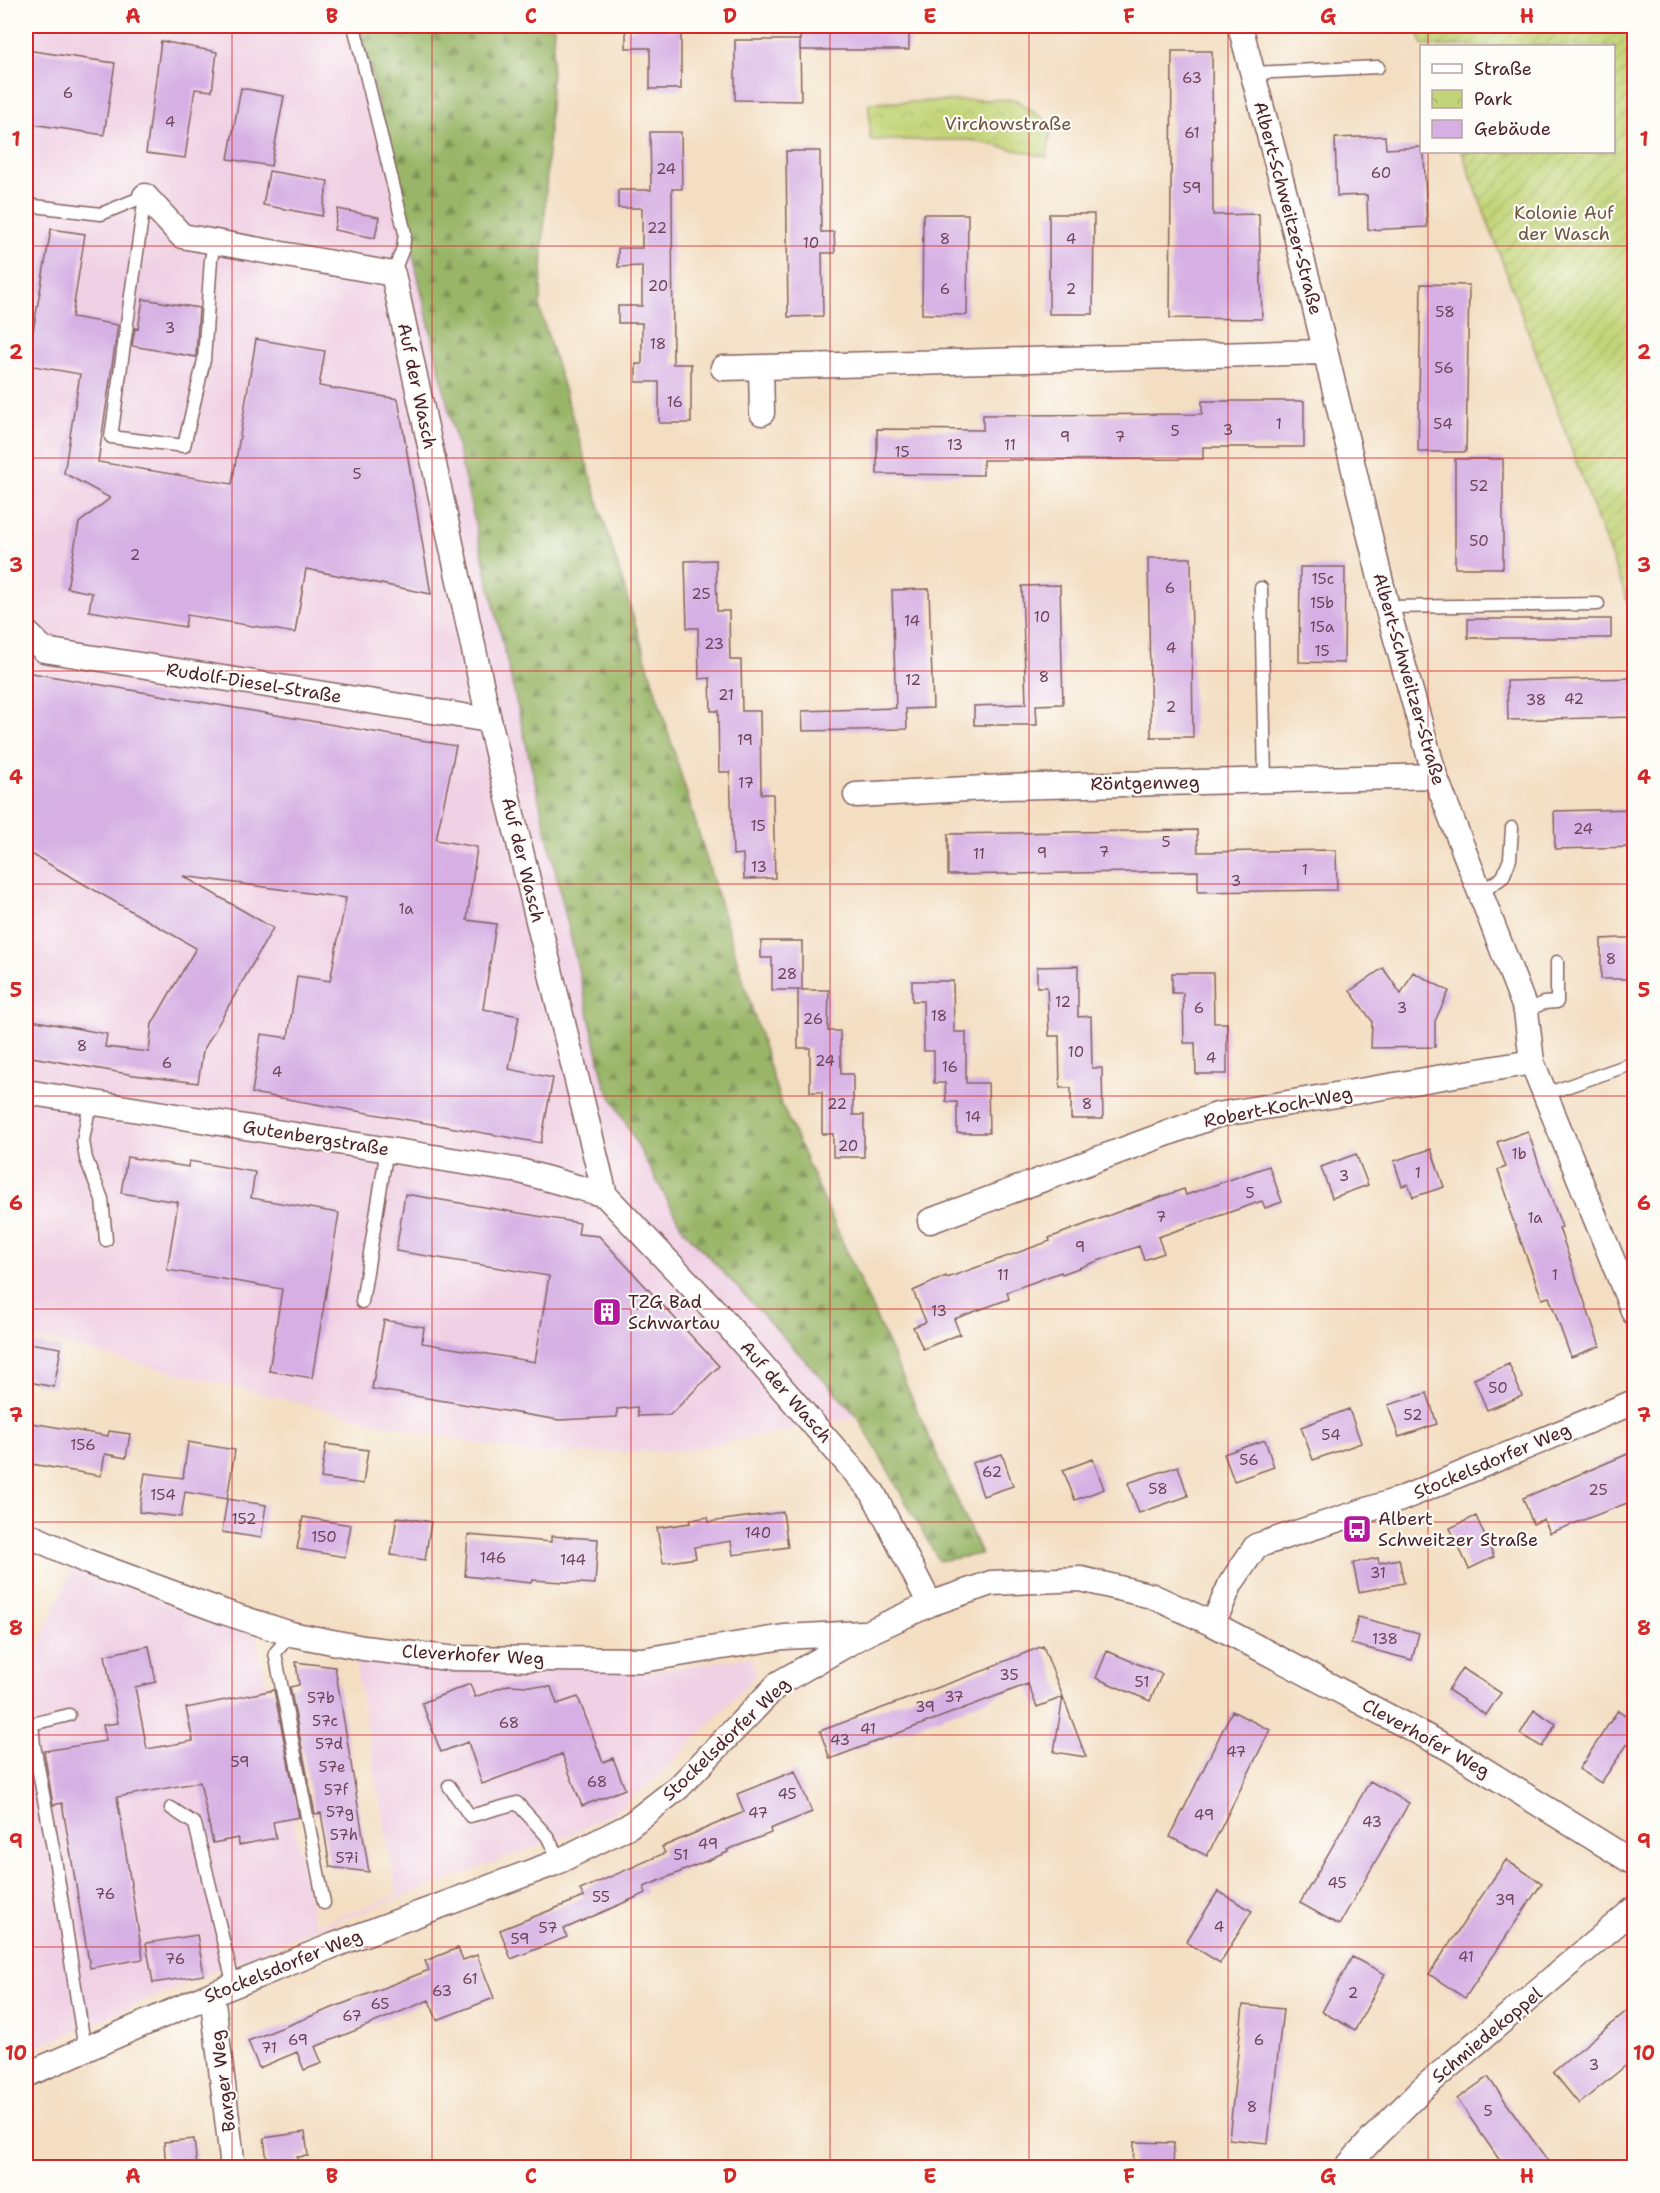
<svg xmlns="http://www.w3.org/2000/svg" width="1660" height="2193" font-family="'Shantell Sans',sans-serif">
<style>
.built{fill:#f0d0e4}
.forest{fill:url(#forest-firs);stroke:#726a4a;stroke-width:1.5}
.park{fill:url(#park-crowns);stroke:#867a51;stroke-width:1.5}
.garden{fill:url(#garden-furrows);stroke:#867a51;stroke-width:1.5}
.building{fill:#d6b0e4}
.lines{fill:none;stroke-linecap:round;stroke-linejoin:round}
.lane-casing{stroke:#856260;stroke-width:15}
.street-casing{stroke:#856260;stroke-width:27}
.lane{stroke:#fff;stroke-width:12}
.street{stroke:#fff;stroke-width:24}
.grid{fill:none;stroke:#d62828;stroke-width:1.5;stroke-opacity:0.55}
.labels{text-anchor:middle;stroke-width:4.5;stroke-linejoin:round;paint-order:stroke}
.number-label{font-size:15px;fill:#6d4359}
.park-label{font-size:18px;fill:#6e5542;stroke:#fdfcf7}
.street-label{font-size:18px;fill:#4a1f2b;stroke:#fdfcf7}
.poi-label{font-size:18px;fill:#4a1f2b;stroke:#fdfcf7;text-anchor:start}
.neatline{fill:none;stroke:#d62828;stroke-width:2}
.grid-label{font-size:20px;text-anchor:middle;font-weight:bold;fill:#d62828}
</style>
<defs>
<pattern id="forest-firs" width="22" height="20" patternUnits="userSpaceOnUse" patternTransform="scale(1.5)"><rect width="22" height="20" fill="#99b668"/><path d="M5 1l3.5 6h-7zM16 11l3.5 6h-7z" fill="#7f9356"/></pattern>
<pattern id="park-crowns" width="20" height="18" patternUnits="userSpaceOnUse" patternTransform="scale(1.5)"><rect width="20" height="18" fill="#c2d477"/><path d="M2 6a3 3 0 1 1 6 0M12 15a3 3 0 1 1 6 0" fill="none" stroke="#a8b667"/></pattern>
<pattern id="garden-furrows" width="10" height="10" patternUnits="userSpaceOnUse" patternTransform="scale(1.5)"><rect width="10" height="10" fill="#c2d477"/><path d="M-1 1l2-2M0 10L10 0M9 11l2-2" fill="none" stroke="#a8b667"/></pattern>
</defs>
<rect width="100%" height="100%" fill="#fdfcf7"/>
<filter id="ink" filterUnits="userSpaceOnUse"><feTurbulence type="fractalNoise" baseFrequency=".0167" numOctaves="2"/><feDisplacementMap in="SourceGraphic" scale="12" xChannelSelector="R" yChannelSelector="G"/><feConvolveMatrix kernelMatrix="1 2 1 2 8 2 1 2 1" color-interpolation-filters="sRGB"/></filter>
<filter id="wash" filterUnits="userSpaceOnUse"><feTurbulence type="fractalNoise" baseFrequency=".008" numOctaves="4" result="noise"/><feDisplacementMap in="SourceGraphic" scale="24" xChannelSelector="R" yChannelSelector="G"/><feGaussianBlur stdDeviation="1.35" result="paint"/><feColorMatrix in="noise" values="0 0 0 0 0 0 0 0 0 0 0 0 0 0 0 0 0 1.4 0 .05"/><feComposite in="paint" operator="in"/></filter>
<g filter="url(#wash)">
<rect width="100%" height="100%" fill="#f3dec2"/>
<path class="built" d="M26,26h70l29,3h114l1,-3h120l245,1059 78,144 175,188 -172,33 -152,5 -147,-30 -335,-83 -26,-4z
M73,1567l183,67 59,291 82,-29 -43,-241 290,17 108,-15 3,19 -92,96 -43,36 -44,24 -276,103 -274,117v-378z"/>
<path class="forest" d="M96,26h144l-1,3h-114z
M360,26h194l-14,284 240,791 201,453 -42,7 -81,-144 -175,-188 -78,-144z"/>
<path class="park" d="M1014,99l38,25 -5,33 -76,-17h-101l-1,-37z"/>
<path class="garden" d="M1416,26h218v593l-172,-467h152v-106h-191z"/>
<g id="blocks">
<path class="building" d="M634,26h32v4h15v59h-31v-41h-24v-18h8z
M800,26h109v24h-109z
M735,40h65l1,61 -66,-1z
M161,41l56,11 -5,39 -17,-2 -10,69 -39,-5z
M26,50l89,13 -11,72 -78,-12z
M1172,51h40l1,164 46,-1 3,105 -92,-1z
M241,88l43,8 -13,70 -43,-7z
M650,132h31l1,57h-10l1,175h18v59h-32v-41h-23v-18h6v-41h-24v-17h24v-40l-24,1v-19h24v-40h-24v-18h33z
M1385,136l1,13 36,-2v5h2l3,75 -59,3 -1,-35 -30,1 -2,-58z
M786,151h34l1,81h13l1,21h-13l1,63 -35,1z
M269,171l59,10 -6,35 -59,-11z
M338,209l41,8 -4,21 -41,-8z
M923,214h45l-1,101 -45,-1z
M1049,214h45l-1,100h-44z
M51,229l34,5 -13,83 46,8 -20,137 134,22 24,-145 69,12 -6,35 79,13 33,195 -125,-25 -11,64 -108,-18 -2,12 -96,-16 3,-18 -25,-5 12,-65 31,-25 -46,-25 16,-99 -53,-9z
M1421,284l48,1 -3,167h-48z
M143,299l56,9 -3,49 -64,-11 3,-18 3,1z
M1202,401h102v46h-101v12l-220,1v15l-106,-1v-45l106,1v-15l219,-1z
M1455,459h48v109h-48z
M1148,558h43l2,179h-42z
M716,560l1,51h12l1,49h11l1,51h18l1,83h12l2,84 -31,1 -1,-25 -10,1 -3,-83h-11l-1,-61h-7l-1,-33 -11,1 -1,-51h-11l-2,-67z
M1300,567h45l-1,96 -45,-1z
M1060,585l3,119 -27,1 1,20h-63v-19l52,-2 -4,-118z
M929,589l4,119 -27,1 1,20 -104,2 -1,-20 94,-3 -4,-118z
M1468,619h143v19h-143z
M26,672l430,74 -20,94 41,7 -10,73 29,4 -13,85 36,7 -10,53 44,9 -12,65 -289,-50 9,-59 27,4 9,-62 33,5 16,-83 -163,-22 90,52 -70,123 -5,32 -64,-8 -108,-19v-37l81,15 -2,13 44,5 3,-28 44,-76 -170,-97z
M1635,678v39l-127,3 -1,-39z
M1635,809v38l-80,2 -1,-38z
M1197,830l1,22 138,-2 1,40 -139,2v-21l-250,4v-41z
M1620,938h15v41h-34v-40z
M761,941h41v49h-30v-32h-11z
M1078,966v51l13,-1 1,52h10l1,51h-32v-31h-11l-1,-52h-10l-2,-49h-10v-20z
M1383,968l18,26 12,-22 36,19 -14,30v26l-64,1 1,-27 -22,-30z
M1172,973h41l1,50h13v51h-31l-1,-31h-11l-1,-50h-11z
M912,981h41l1,51h12v51h22l1,50h-32v-31h-11l-1,-19h-11v-32h-10l-1,-50h-11z
M798,990h31l-1,41h12l1,43h12v41h11v42h-31v-23h-11v-42h-12v-44h-12z
M1528,1131l13,40 21,56 -3,1 41,118 -29,11 -22,-60 -7,2 -33,-90 2,-1 -13,-38 8,-3 -9,-25z
M1431,1149l13,38 -31,10 -5,-13 -6,2 -8,-25z
M1356,1154l12,31 -36,13 -11,-31z
M127,1157l61,10 1,-6 66,11 -4,26 88,15 -27,165 -43,-7 13,-82 -115,-19 11,-68 -57,-9z
M1269,1166l13,36 -17,6 -3,-7 -104,36 6,16 -20,7 -5,-14 -77,28 -1,-2 -54,20 2,7 -55,20 6,15 -37,15 -10,-22 13,-5 -13,-31 33,-15 1,2 103,-37 -1,-3 77,-29 58,-20 2,6z
M405,1194l175,29 -2,11 21,2 120,130 -49,49 -32,1 -1,-9 -20,2v8l-58,3 -187,-31 12,-69 40,7 -2,16 113,19 14,-86 -153,-25z
M29,1343l32,5 -7,39 -20,-4 -8,-9z
M1509,1364l13,32 -35,14 -13,-31z
M1427,1393l10,31 -38,13 -11,-32z
M1349,1409l12,34 -48,17 -12,-33z
M26,1422l82,14 1,-5 21,3 -4,24 -21,-4 -4,22 -75,-13z
M1265,1440l9,27 -40,14 -10,-27z
M188,1442l47,8 -8,49 -42,-7 -4,25 -42,-5 6,-39 38,5z
M326,1444l42,6 -5,34 -42,-6z
M1635,1451v49l-85,33 -6,-14 -11,5 -10,-26z
M1002,1454l11,32 -30,10 -11,-33z
M1093,1459l11,30 -29,11 -12,-30z
M1178,1466l10,30 -49,17 -11,-30z
M227,1499l39,6 -5,33 -39,-6z
M783,1512l5,35 -55,8 -2,-14 -37,6 2,11 -33,5 -6,-35 33,-5v-3l18,-3 1,5z
M1476,1516l18,41 -25,12 -19,-41z
M303,1517l48,8 -6,32 -48,-8z
M397,1517l34,5 -6,38 -34,-5z
M468,1535l83,7v-6l47,3 -3,45 -63,-4 -1,3 -66,-7z
M1378,1558l1,5 20,-4 5,24 -45,9 -6,-29z
M1358,1617l61,16 -7,27 -61,-16z
M149,1646l7,36 -21,5 12,62 46,-8 -7,-33 88,-18 25,127 -26,5 3,16 -37,7 -1,-7 -25,5 -13,-61 -83,15 26,162 -53,9 -28,-165 -9,2 -9,-54 62,-10 -3,-16 15,-2 -13,-68z
M1043,1646l20,51 -26,10 -9,-23 -198,75 -10,-28 171,-63 -1,-1z
M1107,1651l55,23 -12,27 -54,-23z
M296,1662l39,5 34,205 -39,-5 -9,-54 -6,1 -25,-127 9,-2z
M1462,1668l39,25 -15,22 -38,-25z
M470,1684l5,13 33,-12 43,2 6,17 21,-7 25,65 10,-4 12,31 -43,17 -20,-52 -80,30 -14,-42 -27,10 -19,-49z
M1063,1697l23,60 -32,-5z
M1534,1710l22,14 -14,23 -22,-13z
M1618,1710l17,12v11l-34,50 -22,-14z
M1232,1711l38,19 -63,126 -37,-19z
M795,1771l17,41 -42,17 1,4 -44,17 1,2 -84,35 2,6 -82,36 3,8 -56,22 -11,-29 84,-33 -4,-7 85,-37 -3,-6 82,-35 -7,-18z
M1370,1781l39,22 -70,122 -39,-22z
M1506,1860l36,23 -77,115 -36,-24z
M1218,1891l34,20 -32,52 -34,-21z
M197,1935l7,40 -51,8 -7,-40z
M458,1948l5,12 14,-5 17,43 -57,22 -8,-20 -114,47 7,16 -18,7 -7,-18 -38,16 -11,-27 181,-71 -4,-9z
M1352,1957l33,17 -30,56 -33,-18z
M1635,2004v54l-56,46 -26,-32z
M1243,2005l40,4 -15,134 -39,-4z
M1488,2077l32,45 33,46h-48l-48,-69z
M305,2132l3,24 -11,1 2,11h-31l-4,-30z
M194,2139l3,29h-31l-2,-26z
M1134,2142l40,1 -1,25h-40z"/>
</g>
</g>
<g filter="url(#ink)">
<use href="#blocks" fill-opacity="0" stroke="#856260" stroke-width="1.5"/>
<g class="lines">
<g class="lane-casing">
<path id="lane" d="M354,26l51,207 -2,15 -10,26
M1252,73l126,-6
M26,205l75,9 44,-18 -34,241 73,9 20,-86 7,-101 4,-17
M1261,588l4,192
M1387,607l211,-3
M1480,893l23,-16 7,-18 2,-31
M1526,1011l17,-8 14,-1v-40
M1546,1094l88,-31
M90,1102l-7,39 3,18 16,40 4,41
M362,1302l25,-153
M291,1634l-16,19 49,250
M69,1715l-37,9 2,21 21,114 30,191
M449,1786l21,30 47,-13 30,33 13,25
M171,1808l24,16 39,162"/>
</g>
<g class="street-casing">
<path id="street" d="M1240,26l72,270 75,311 48,169 91,235 6,51 102,251
M145,196l37,40 211,38 96,446 116,475 112,118 156,180 57,111
M723,368l601,-16
M761,368l1,45
M26,632l18,18 445,70
M856,795l148,-8 431,-11
M26,1092l494,79 85,24
M930,1221l287,-106 315,-53
M26,1534l62,28 136,50 67,22 72,14 85,10 194,2 142,-23 78,-4
M1213,1624l18,-41 25,-37 145,-47 233,-97
M212,1994l21,174
M26,2075l186,-81 120,-48 223,-83 74,-37 50,-39 100,-104 88,-50 63,-29 61,-21 90,-4 71,17 61,28 239,126 182,113
M1346,2168l27,-30 49,-49 212,-180"/>
</g>
<use href="#lane" class="lane"/>
<use href="#street" class="street"/>
</g>
</g>
<path class="grid" d="M232,26v2142M432,26v2142M631,26v2142M830,26v2142M1029,26v2142M1228,26v2142M1428,26v20M1428,152v2016M26,246h1608M26,458h1608M26,671h1608M26,884h1608M26,1096h1608M26,1309h1608M26,1522h1608M26,1735h1608M26,1947h1608"/>
<defs>
<g id="building-square" transform="scale(1.5)"><rect x="-9" y="-9" width="18" height="18" rx="4" fill="#b5179e" stroke="#fdfcf7"/><path d="M-4-6H4V6H1V3H-1V6H-4ZM-2.5-4.3h1.7v1.8h-1.7ZM.8-4.3h1.7v1.8H.8ZM-2.5-1h1.7V.8h-1.7ZM.8-1h1.7V.8H.8Z" fill="#fff"/></g>
<g id="bus-square" transform="scale(1.5)"><rect x="-9" y="-9" width="18" height="18" rx="4" fill="#b5179e" stroke="#fdfcf7"/><path d="M-5-6H5V4H4V6H2V4H-2V6H-4V4H-5ZM-3.5-4V0h7V-4ZM-3.5 1.2v1.5H-2V1.2ZM2 1.2v1.5H3.5V1.2Z" fill="#fff"/></g>
</defs>
<g fill-rule="evenodd">
<use href="#building-square" x="607" y="1312"/>
<use href="#bus-square" x="1357" y="1529"/>
</g>
<g class="labels">
<g class="number-label">
<text x="1192" y="83">63</text>
<text x="68" y="98">6</text>
<text x="170" y="127">4</text>
<text x="1192" y="138">61</text>
<text x="666" y="174">24</text>
<text x="1381" y="178">60</text>
<text x="1192" y="193">59</text>
<text x="657" y="233">22</text>
<text x="945" y="244">8</text>
<text x="1071" y="244">4</text>
<text x="811" y="248">10</text>
<text x="658" y="291">20</text>
<text x="945" y="294">6</text>
<text x="1071" y="294">2</text>
<text x="1445" y="317">58</text>
<text x="170" y="333">3</text>
<text x="658" y="349">18</text>
<text x="1444" y="373">56</text>
<text x="675" y="407">16</text>
<text x="1279" y="429">1</text>
<text x="1443" y="429">54</text>
<text x="1228" y="435">3</text>
<text x="1175" y="436">5</text>
<text x="1065" y="442">9</text>
<text x="1120" y="442">7</text>
<text x="955" y="450">13</text>
<text x="1010" y="450">11</text>
<text x="902" y="457">15</text>
<text x="357" y="479">5</text>
<text x="1479" y="491">52</text>
<text x="1479" y="546">50</text>
<text x="135" y="560">2</text>
<text x="1323" y="584">15c</text>
<text x="1170" y="593">6</text>
<text x="701" y="599">25</text>
<text x="1322" y="608">15b</text>
<text x="1042" y="622">10</text>
<text x="912" y="626">14</text>
<text x="1322" y="632">15a</text>
<text x="714" y="649">23</text>
<text x="1171" y="653">4</text>
<text x="1322" y="656">15</text>
<text x="1044" y="682">8</text>
<text x="913" y="685">12</text>
<text x="726" y="700">21</text>
<text x="1574" y="704">42</text>
<text x="1536" y="705">38</text>
<text x="1171" y="712">2</text>
<text x="745" y="745">19</text>
<text x="746" y="788">17</text>
<text x="758" y="831">15</text>
<text x="1583" y="834">24</text>
<text x="1166" y="847">5</text>
<text x="1104" y="857">7</text>
<text x="1042" y="858">9</text>
<text x="979" y="859">11</text>
<text x="759" y="872">13</text>
<text x="1305" y="875">1</text>
<text x="1236" y="886">3</text>
<text x="406" y="914">1a</text>
<text x="1611" y="964">8</text>
<text x="787" y="979">28</text>
<text x="1063" y="1007">12</text>
<text x="1199" y="1013">6</text>
<text x="1402" y="1013">3</text>
<text x="939" y="1021">18</text>
<text x="813" y="1024">26</text>
<text x="82" y="1051">8</text>
<text x="1076" y="1057">10</text>
<text x="1211" y="1063">4</text>
<text x="825" y="1066">24</text>
<text x="167" y="1068">6</text>
<text x="950" y="1072">16</text>
<text x="277" y="1077">4</text>
<text x="837" y="1109">22</text>
<text x="1087" y="1109">8</text>
<text x="973" y="1122">14</text>
<text x="848" y="1151">20</text>
<text x="1519" y="1159">1b</text>
<text x="1418" y="1178">1</text>
<text x="1344" y="1181">3</text>
<text x="1250" y="1198">5</text>
<text x="1161" y="1222">7</text>
<text x="1535" y="1223">1a</text>
<text x="1080" y="1252">9</text>
<text x="1003" y="1280">11</text>
<text x="1555" y="1280">1</text>
<text x="939" y="1316">13</text>
<text x="1498" y="1393">50</text>
<text x="1413" y="1420">52</text>
<text x="1331" y="1440">54</text>
<text x="83" y="1450">156</text>
<text x="1249" y="1465">56</text>
<text x="992" y="1477">62</text>
<text x="1158" y="1494">58</text>
<text x="1598" y="1495">25</text>
<text x="163" y="1500">154</text>
<text x="244" y="1524">152</text>
<text x="758" y="1538">140</text>
<text x="324" y="1542">150</text>
<text x="493" y="1563">146</text>
<text x="573" y="1565">144</text>
<text x="1378" y="1578">31</text>
<text x="1385" y="1644">138</text>
<text x="1009" y="1680">35</text>
<text x="1142" y="1687">51</text>
<text x="954" y="1702">37</text>
<text x="321" y="1703">57b</text>
<text x="925" y="1712">39</text>
<text x="325" y="1726">57c</text>
<text x="509" y="1728">68</text>
<text x="868" y="1734">41</text>
<text x="840" y="1745">43</text>
<text x="329" y="1749">57d</text>
<text x="1236" y="1757">47</text>
<text x="240" y="1767">59</text>
<text x="332" y="1772">57e</text>
<text x="597" y="1787">68</text>
<text x="336" y="1795">57f</text>
<text x="787" y="1799">45</text>
<text x="340" y="1817">57g</text>
<text x="758" y="1818">47</text>
<text x="1204" y="1820">49</text>
<text x="1372" y="1827">43</text>
<text x="344" y="1840">57h</text>
<text x="708" y="1849">49</text>
<text x="681" y="1860">51</text>
<text x="347" y="1863">57i</text>
<text x="1337" y="1888">45</text>
<text x="105" y="1899">76</text>
<text x="601" y="1902">55</text>
<text x="1505" y="1905">39</text>
<text x="1219" y="1932">4</text>
<text x="548" y="1933">57</text>
<text x="520" y="1944">59</text>
<text x="1466" y="1962">41</text>
<text x="175" y="1964">76</text>
<text x="470" y="1984">61</text>
<text x="442" y="1996">63</text>
<text x="1353" y="1998">2</text>
<text x="380" y="2009">65</text>
<text x="352" y="2021">67</text>
<text x="298" y="2045">69</text>
<text x="1259" y="2045">6</text>
<text x="269" y="2053">71</text>
<text x="1594" y="2070">3</text>
<text x="1252" y="2112">8</text>
<text x="1488" y="2116">5</text>
</g>
<g class="park-label">
<text x="1008" y="130">Virchowstraße</text>
<text x="1564" y="219">Kolonie Auf<tspan x="1564" dy="21">der Wasch</tspan></text>
</g>
<g class="street-label">
<text transform="translate(1288 208) rotate(75)" y="6">Albert-Schweitzer-Straße</text>
<text transform="translate(417 386) rotate(78)" y="6">Auf der Wasch</text>
<text transform="translate(1409 679) rotate(74)" y="6">Albert-Schweitzer-Straße</text>
<text transform="translate(254 683) rotate(9)" y="6">Rudolf-Diesel-Straße</text>
<text transform="translate(1145 783) rotate(-1)" y="6">Röntgenweg</text>
<text transform="translate(523 860) rotate(76)" y="6">Auf der Wasch</text>
<text transform="translate(1278 1107) rotate(-11)" y="6">Robert-Koch-Weg</text>
<text transform="translate(316 1138) rotate(9)" y="6">Gutenbergstraße</text>
<text transform="translate(786 1392) rotate(49)" y="6">Auf der Wasch</text>
<text transform="translate(1492 1461) rotate(-23)" y="6">Stockelsdorfer Weg</text>
<text transform="translate(473 1655) rotate(3)" y="6">Cleverhofer Weg</text>
<text transform="translate(1426 1738) rotate(29)" y="6">Cleverhofer Weg</text>
<text transform="translate(726 1739) rotate(-44)" y="6">Stockelsdorfer Weg</text>
<text transform="translate(283 1966) rotate(-22)" y="6">Stockelsdorfer Weg</text>
<text transform="translate(1487 2035) rotate(-40)" y="6">Schmiedekoppel</text>
<text transform="translate(223 2081) rotate(-97)" y="6">Barger Weg</text>
</g>
<g class="poi-label">
<text x="628" y="1308">TZG Bad<tspan x="628" dy="21">Schwartau</tspan></text>
<text x="1378" y="1525">Albert<tspan x="1378" dy="21">Schweitzer Straße</tspan></text>
</g>
</g>
<rect width="1660" height="2193" fill="none" stroke="#fdfcf7" stroke-width="66"/>
<rect x="1420" y="45" width="195" height="108" fill="#fdfcf7" stroke="#b5a4a5" stroke-width="1.5"/>
<rect x="1432" y="64" width="30" height="9" fill="#ffffff" stroke="#b5a4a5" stroke-width="1.5"/>
<text x="1474" y="75" font-size="18" fill="#4a1f2b">Straße</text>
<rect x="1432" y="90" width="30" height="18" fill="url(#park-crowns)" stroke="#b5a4a5" stroke-width="1.5"/>
<text x="1474" y="105" font-size="18" fill="#4a1f2b">Park</text>
<rect x="1432" y="120" width="30" height="18" fill="#d6b0e4" stroke="#b5a4a5" stroke-width="1.5"/>
<text x="1474" y="135" font-size="18" fill="#4a1f2b">Gebäude</text>
<rect x="33" y="33" width="1594" height="2127" class="neatline"/>
<g class="grid-label">
<text x="133" y="23">A</text>
<text x="332" y="23">B</text>
<text x="531" y="23">C</text>
<text x="730" y="23">D</text>
<text x="930" y="23">E</text>
<text x="1129" y="23">F</text>
<text x="1328" y="23">G</text>
<text x="1527" y="23">H</text>
<text x="16" y="146">1</text>
<text x="1644" y="146">1</text>
<text x="16" y="359">2</text>
<text x="1644" y="359">2</text>
<text x="16" y="572">3</text>
<text x="1644" y="572">3</text>
<text x="16" y="784">4</text>
<text x="1644" y="784">4</text>
<text x="16" y="997">5</text>
<text x="1644" y="997">5</text>
<text x="16" y="1210">6</text>
<text x="1644" y="1210">6</text>
<text x="16" y="1422">7</text>
<text x="1644" y="1422">7</text>
<text x="16" y="1635">8</text>
<text x="1644" y="1635">8</text>
<text x="16" y="1848">9</text>
<text x="1644" y="1848">9</text>
<text x="16" y="2060">10</text>
<text x="1644" y="2060">10</text>
<text x="133" y="2183">A</text>
<text x="332" y="2183">B</text>
<text x="531" y="2183">C</text>
<text x="730" y="2183">D</text>
<text x="930" y="2183">E</text>
<text x="1129" y="2183">F</text>
<text x="1328" y="2183">G</text>
<text x="1527" y="2183">H</text>
</g>
</svg>
